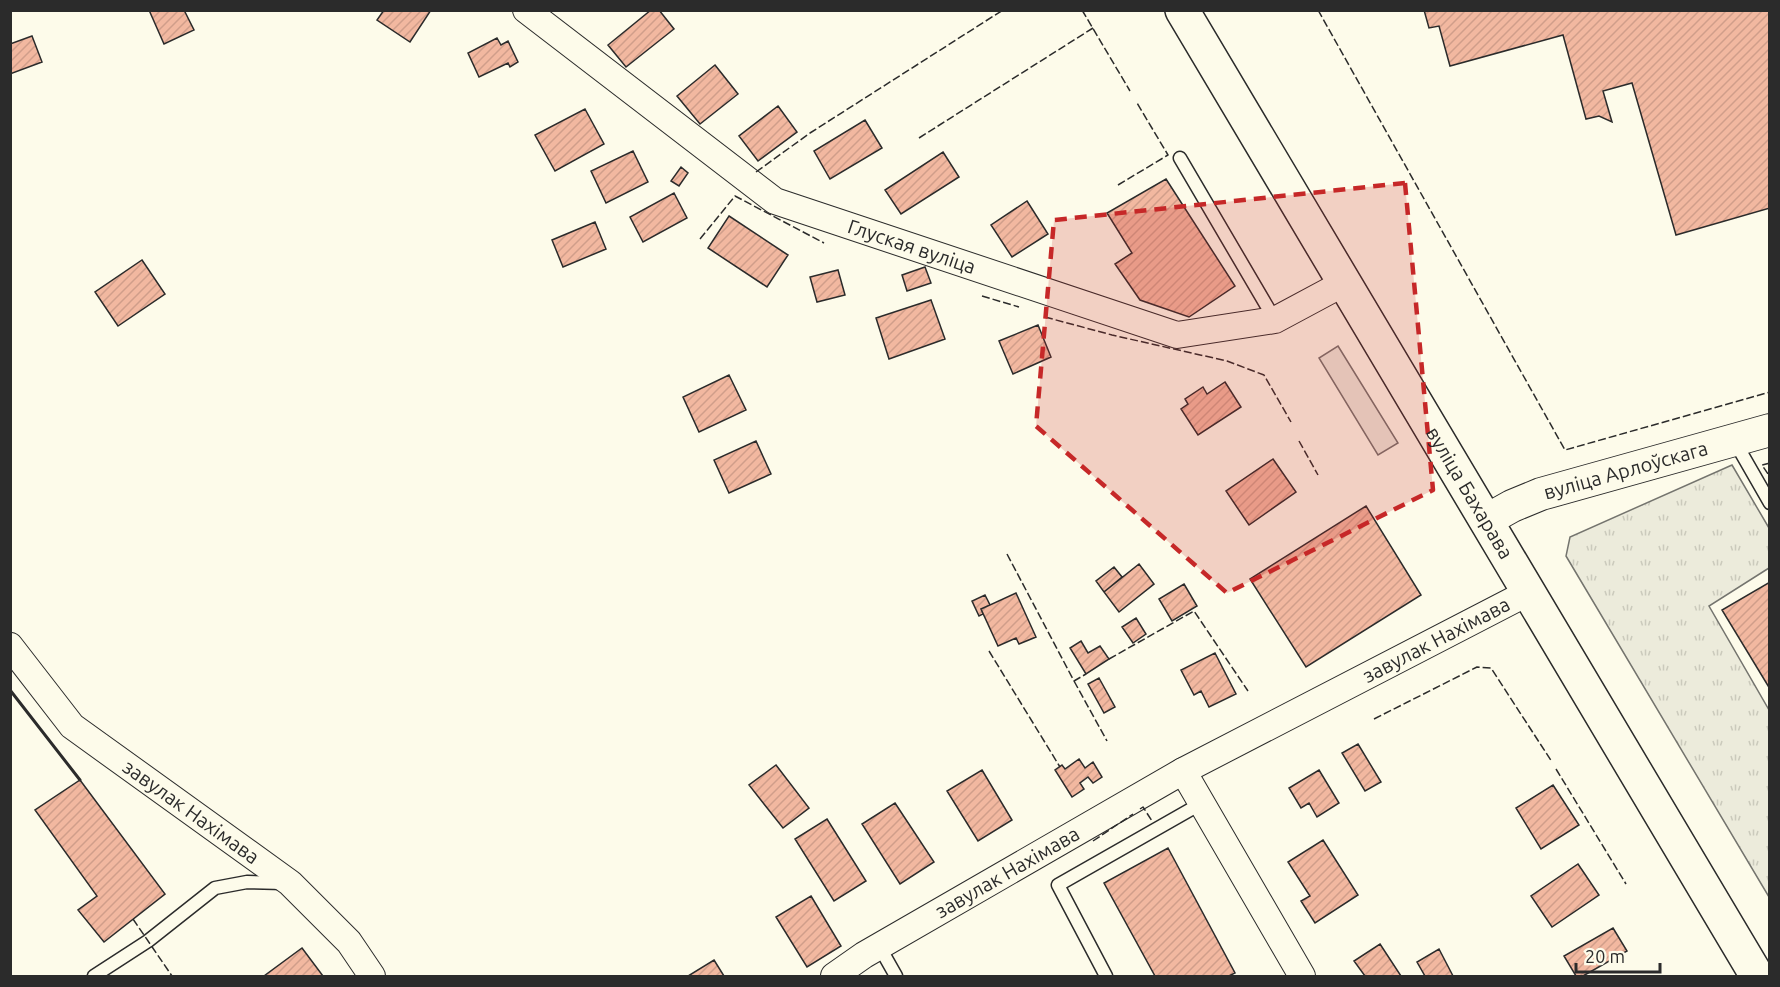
<svg xmlns="http://www.w3.org/2000/svg" width="1780" height="987" font-family="Ubuntu,sans-serif">
<style>
.grass{fill:url(#grass-tufts);stroke:#74746e;stroke-width:1.5}
.parking{fill:#eceadb;stroke:#74746e;stroke-width:1.5}
.building{fill:url(#building-hatch);stroke:#2b2b2b;stroke-width:1.5}
.lines{fill:none;stroke-linecap:round;stroke-linejoin:round}
.service-casing{stroke:#2b2b2b;stroke-width:15}
.minor-casing{stroke:#2b2b2b;stroke-width:28}
.tertiary-casing{stroke:#2b2b2b;stroke-width:34}
.primary-casing{stroke:#2b2b2b;stroke-width:36}
.service{stroke:#fdfbea;stroke-width:12}
.minor{stroke:#fdfbea;stroke-width:26}
.tertiary{stroke:#fdfbea;stroke-width:32}
.primary{stroke:#fdfbea;stroke-width:33}
.fence{stroke:#2b2b2b;stroke-width:1.5;stroke-dasharray:8 3;stroke-linecap:butt}
.wall{stroke:#2b2b2b;stroke-width:3}
.marked{fill:#c62828;fill-opacity:0.2;stroke:#c62828;stroke-width:4.5;stroke-dasharray:12 8;stroke-linejoin:round}
.labels{text-anchor:middle;stroke-width:4.5;stroke-linejoin:round;paint-order:stroke}
.street-label{font-size:20px;fill:#2b2b2b;stroke:#fdfbea}
</style>
<defs>
<pattern id="grass-tufts" width="24" height="20" patternUnits="userSpaceOnUse" patternTransform="scale(1.5)"><rect width="24" height="20" fill="#ecebdb"/><path d="M3 7l-1-3M5 7V3M7 7l1-3M15 17l-1-3M17 17v-4M19 17l1-3" fill="none" stroke="#cbcabc"/></pattern>
<pattern id="building-hatch" width="6" height="6" patternUnits="userSpaceOnUse" patternTransform="scale(1.5)"><rect width="6" height="6" fill="#f2b8a0"/><path d="M-1 1l2-2M0 6l6-6M5 7l2-2" fill="none" stroke="#d09e8a"/></pattern>
</defs>
<rect width="100%" height="100%" fill="#fdfbea"/>
<path class="grass" d="M1732,465l37,63v40l-60,38 60,104v187l-203,-341 4,-19z"/>
<path class="parking" d="M1338,346l60,97 -20,12 -59,-97z"/>
<path class="building" d="M149,10h35l10,20 -30,14z
M384,10h47l-21,32 -33,-22z
M651,10h8l15,19 -48,38 -18,-22z
M1424,10h346v198l-94,27 -44,-152 -29,8 9,31 -13,-6 -13,3 -23,-84 -113,31 -11,-40 -10,2z
M32,36l10,26 -32,12v-30z
M497,38l4,7 7,-4 10,21 -8,5 -2,-4 -29,14 -11,-24z
M715,65l23,29 -38,30 -23,-28z
M778,106l19,26 -39,29 -19,-25z
M585,109l19,35 -49,27 -20,-36z
M865,120l17,28 -52,31 -16,-28z
M633,151l15,31 -42,21 -15,-32z
M943,152l16,25 -58,37 -16,-24z
M681,167l7,6 -9,13 -8,-5z
M1166,179l69,107 -46,31 -49,-17 -25,-36 17,-11 -25,-40z
M674,193l13,25 -44,24 -13,-25z
M1027,201l21,33 -36,23 -21,-32z
M729,216l59,39 -21,32 -59,-39z
M595,222l11,27 -43,18 -11,-27z
M142,260l23,34 -47,32 -23,-34z
M925,267l6,16 -24,8 -5,-16z
M838,270l7,25 -28,7 -7,-25z
M931,300l14,39 -56,20 -13,-41z
M1038,325l13,32 -38,17 -14,-33z
M729,375l17,35 -47,22 -16,-35z
M1225,382l16,25 -43,28 -17,-26 7,-5 -3,-5 18,-12 4,7z
M756,441l15,33 -42,19 -15,-33z
M1273,459l23,33 -47,33 -23,-34z
M1366,506l55,89 -115,72 -56,-88z
M1139,564l15,20 -35,28 -15,-20z
M1114,567l8,10 -18,15 -8,-11z
M1770,582v107l-48,-79z
M1184,584l13,22 -25,15 -13,-22z
M1016,593l20,44 -17,7 -3,-6 -18,8 -17,-37z
M985,595l5,10 -9,4 2,5 -4,2 -7,-15z
M1136,618l10,16 -13,9 -11,-16z
M1081,641l7,12 12,-7 9,13 -23,15 -16,-26z
M1215,653l21,41 -27,13 -8,-16 -7,4 -13,-25z
M1099,678l16,29 -11,6 -16,-29z
M1358,744l23,38 -16,9 -23,-38z
M1079,759l6,9 8,-6 9,15 -9,6 -5,-6 -8,6 4,6 -12,8 -17,-27 7,-5 3,4z
M776,765l33,43 -26,20 -34,-43z
M982,770l30,50 -34,21 -31,-50z
M1319,770l20,33 -22,14 -8,-14 -8,5 -12,-20z
M80,780l85,114 -61,48 -26,-32 19,-14 -62,-86z
M1553,785l26,40 -38,24 -25,-41z
M895,803l39,59 -34,22 -38,-60z
M827,819l39,62 -32,20 -39,-62z
M1323,840l35,55 -43,28 -14,-22 9,-5 -22,-34z
M1168,848l67,125 -6,3h-74l-51,-93z
M1578,864l21,31 -47,32 -21,-31z
M811,896l30,50 -34,21 -31,-50z
M1613,928l14,23 -44,25h-7l-12,-20z
M1380,944l21,32h-36l-11,-15z
M302,948l21,28h-59z
M1439,949l14,27h-28l-8,-14z
M714,960l10,16h-36z"/>
<g class="lines">
<g class="service-casing">
<path id="service" d="M1180,158l95,162
M1735,442l35,61
M879,946l17,30
M94,976l54,-35 67,-53 32,-6 36,1
M1106,976l-48,-91 144,-82"/>
</g>
<g class="minor-casing">
<g id="minor">
<path id="s1" d="M526,10l249,191 402,134 98,-15 69,-37"/>
<path id="s2" d="M10,646l62,80 218,157 59,59 23,34"/>
<path d="M1183,771l119,205"/>
<path id="s3" d="M834,976l30,-21 319,-184 346,-179"/>
</g>
</g>
<g class="tertiary-casing">
<g id="tertiary">
<path id="s4" d="M1487,520l25,-14 29,-12 229,-64"/>
</g>
</g>
<g class="primary-casing">
<g id="primary">
<path id="s5" d="M1182,10c191,323 385,644 575,966"/>
</g>
</g>
<use href="#service" class="service"/>
<use href="#minor" class="minor"/>
<use href="#tertiary" class="tertiary"/>
<use href="#primary" class="primary"/>
<path class="fence" d="M1082,10l48,81
M1318,10l247,440 205,-58
M919,138l174,-110
M756,172l54,-39 193,-123
M1118,185l50,-30 -31,-52
M700,239l35,-43 89,47
M982,296l37,11
M1045,317l67,18 115,26 37,14 27,47
M1299,441l19,34
M1770,463l-8,2 8,12
M1007,554l67,127 12,-7
M989,651l71,116
M1109,659l85,-48 54,80
M1074,681l33,60
M1374,719l103,-52 14,1 61,94
M1556,769l70,115
M1140,809l3,-2 9,14
M1093,841l40,-27
M133,919l39,57"/>
<path class="wall" d="M10,690l70,90"/>
</g>
<path class="marked" d="M1405,183l28,307 -206,103 -191,-167 18,-206z"/>
<g class="labels">
<g class="street-label">
<text dy="7" stroke="none"><textPath href="#s1" startOffset="458">Глуская вуліца</textPath></text>
<text dy="7" stroke="none"><textPath href="#s4" startOffset="148">вуліца Арлоўскага</textPath></text>
<text dy="7" stroke="none"><textPath href="#s5" startOffset="562">вуліца Бахарава</textPath></text>
<text dy="7" stroke="none"><textPath href="#s3" startOffset="690">завулак Нахімава</textPath></text>
<text dy="7" stroke="none"><textPath href="#s2" startOffset="248">завулак Нахімава</textPath></text>
<text dy="7" stroke="none"><textPath href="#s3" startOffset="202">завулак Нахімава</textPath></text>
</g>
</g>
<rect width="1780" height="987" fill="none" stroke="#2b2b2b" stroke-width="24"/>
<path d="M1576 963v9h84v-9" fill="none" stroke="#2b2b2b" stroke-width="3"/>
<text x="1585" y="963" font-size="18" fill="#2b2b2b" stroke="#fdfbea" stroke-width="4.5" paint-order="stroke">20 m</text>
</svg>
